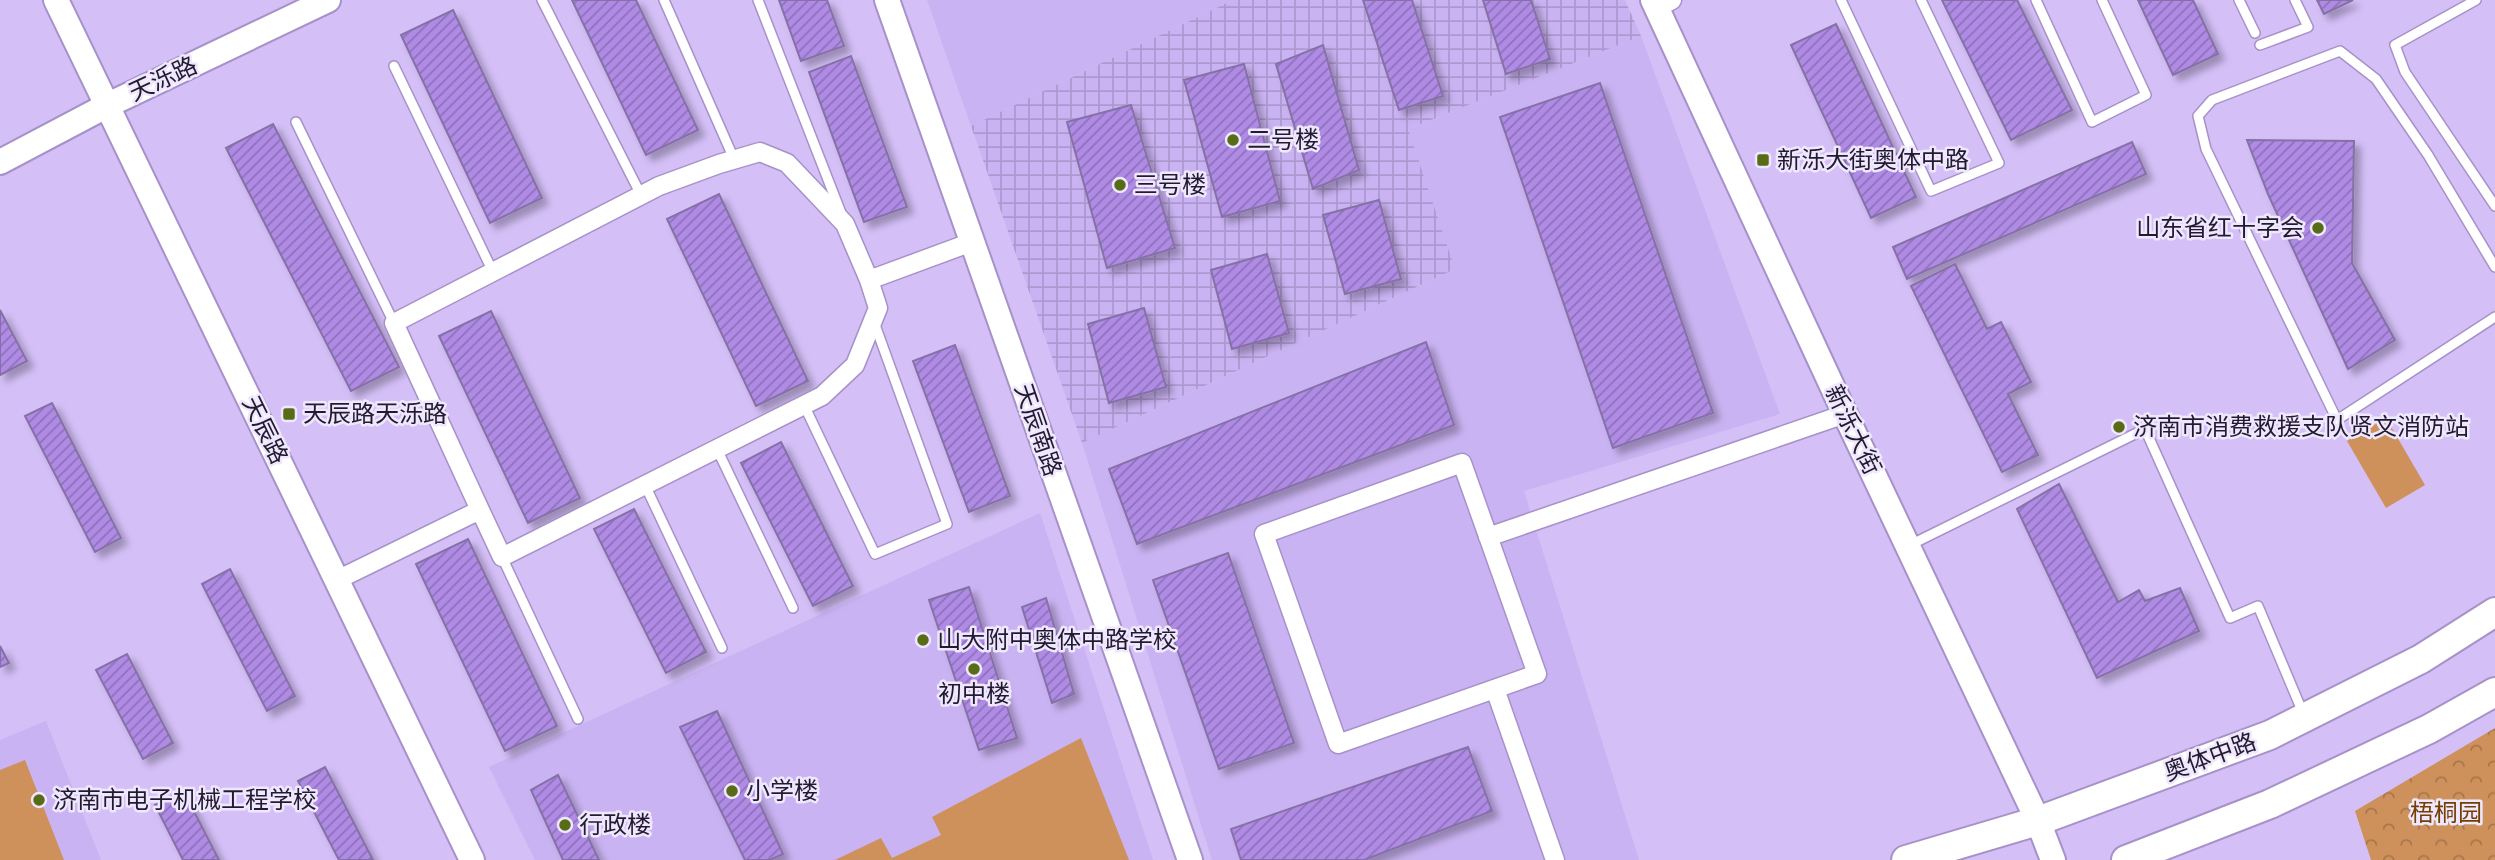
<svg xmlns="http://www.w3.org/2000/svg" width="2495" height="860" font-family="Helvetica,'Noto Sans SC',sans-serif">
<style>
.built{fill:#cab3f2}
.industrial{fill:url(#industrial-grid)}
.forest{fill:url(#forest-crowns)}
.garden{fill:#ce915b}
.building{fill:url(#building-hatch);stroke:#8571a5;stroke-width:2;filter:url(#shadow)}
.lines{fill:none;stroke-linecap:round;stroke-linejoin:round}
.lane-casing{stroke:#a692c8;stroke-width:12}
.street-casing{stroke:#a692c8;stroke-width:21}
.secondary-casing{stroke:#a692c8;stroke-width:28}
.primary-casing{stroke:#a692c8;stroke-width:32}
.lane{stroke:#fff;stroke-width:9}
.street{stroke:#fff;stroke-width:18}
.secondary{stroke:#fff;stroke-width:24}
.primary{stroke:#fff;stroke-width:28}
.poi-dot{fill:#586b17;stroke:#efe7fe;stroke-width:2.5}
.labels{text-anchor:middle;stroke-width:5;stroke-linejoin:round;paint-order:stroke}
.street-label{font-size:24px;fill:#221a2f;stroke:#efe7fe}
.poi-label{font-size:24px;fill:#221a2f;stroke:#efe7fe;text-anchor:start}
.park-label{font-size:24px;fill:#744001;stroke:#efe7fe}
</style>
<defs>
<pattern id="industrial-grid" width="8" height="8" patternUnits="userSpaceOnUse" patternTransform="scale(1.75)"><rect width="8" height="8" fill="#cab3f2"/><path d="M0 4h8M4 0v8" fill="none" stroke="#ad99d0"/></pattern>
<pattern id="forest-crowns" width="20" height="18" patternUnits="userSpaceOnUse" patternTransform="scale(1.75)"><rect width="20" height="18" fill="#ce915b"/><path d="M2 6a3 3 0 1 1 6 0M12 15a3 3 0 1 1 6 0" fill="none" stroke="#a7764c"/></pattern>
<pattern id="building-hatch" width="6" height="6" patternUnits="userSpaceOnUse" patternTransform="scale(1.75)"><rect width="6" height="6" fill="#af8be5"/><path d="M-1 1l2-2M0 6l6-6M5 7l2-2" fill="none" stroke="#8e71ba"/></pattern>
<filter id="shadow"><feDropShadow dx="6" dy="6" stdDeviation="3.5" flood-color="#0004"/></filter>
</defs>
<rect width="100%" height="100%" fill="#d4bff7"/>
<path class="built" d="M927,0h306l-262,126z
M1641,36l139,378 -256,77 115,369h-427l-130,-417 371,-173 -45,-141z
M1040,513l113,347h-618l-46,-93z
M46,721l55,139h-101v-120z"/>
<path class="industrial" d="M1233,0h392l16,36 -233,93 47,140 -373,174 -111,-317z"/>
<path class="forest" d="M2495,728v132h-124l-16,-49z"/>
<path class="garden" d="M2386,418l39,67 -39,23 -39,-67z
M1081,738l48,122h-294l46,-22 11,20 49,-23 -9,-18z
M25,760l39,100h-64v-90z"/>
<path class="building" d="M572,0h64l62,130 -52,25z
M779,0h48l17,46 -43,15z
M1363,0h49l31,96 -44,14z
M1483,0h48l19,59 -44,15z
M1942,0h75l55,110 -61,30z
M2138,0h55l25,54 -45,21z
M2317,0h36l-29,14z
M453,10l89,188 -52,25 -89,-188z
M1836,24l80,173 -45,21 -80,-173z
M1323,45l36,125 -46,19 -37,-125z
M851,56l56,151 -43,15 -55,-150z
M1244,64l36,137 -58,16 -38,-137z
M1600,83l113,330 -100,35 -113,-331z
M1131,105l44,143 -68,20 -40,-146z
M273,124l126,243 -48,24 -125,-243z
M2247,140l107,1 -2,122 43,77 -47,29 -80,-175z
M2132,142l14,32 -239,105 -14,-32z
M719,194l89,187 -52,25 -89,-187z
M1379,200l22,79 -56,15 -22,-79z
M1267,254l22,79 -57,16 -21,-79z
M1955,264l32,65 14,-7 30,60 -23,12 30,61 -36,17 -91,-186z
M1144,308l22,79 -57,16 -21,-79z
M0,310l27,51 -27,14z
M491,311l89,187 -52,25 -89,-187z
M1426,342l28,83 -317,119 -28,-75z
M955,345l55,151 -41,16 -56,-151z
M52,403l69,135 -26,14 -70,-136z
M781,442l72,144 -40,20 -72,-143z
M2059,484l59,118 21,-12 6,11 35,-13 19,43 -102,47 -80,-169z
M634,509l72,143 -40,21 -72,-144z
M468,539l89,187 -52,25 -89,-187z
M1228,553l66,190 -75,26 -66,-189z
M230,569l65,127 -28,15 -65,-127z
M969,587l48,151 -38,12 -50,-150z
M1046,598l28,96 -22,9 -30,-96z
M0,646l9,17 -9,4z
M127,654l46,89 -30,16 -47,-89z
M717,711l66,143 -13,6h-25l-65,-133z
M1468,747l24,64 -128,49h-123l-10,-31z
M325,767l48,93h-34l-41,-79z
M558,775l41,85h-36l-32,-70z
M183,790l36,70h-36l-28,-55z"/>
<g class="lines">
<g class="lane-casing">
<path id="lane" d="M542,0l99,195
M664,0l70,159
M758,0l83,213
M1841,0l90,191 68,-28 -78,-163
M2036,0l56,122 54,-27 -44,-95
M2239,0l16,33
M2476,0l-81,45 10,27 90,134
M2260,45l48,-18 -13,-27
M394,66l99,206
M296,122l98,201
M2495,267l-67,-112 -52,-76 -36,-28 -128,49 -14,16 8,33 131,271 158,-103
M804,405l71,149 72,-30 -73,-202
M717,449l76,159
M645,485l77,163
M1910,545l235,-116 85,189 28,-12 45,107
M502,557l76,162"/>
</g>
<g class="street-casing">
<path id="street" d="M1657,8l15,-8
M869,280l103,-38
M1462,463l75,211 -199,70 -74,-210z
M1488,537l357,-123
M337,580l143,-70 22,47 320,-161 33,-31 23,-57 -9,-28 -24,-56 -58,-61 -27,-11 -41,12 -60,22 -265,137 86,187
M1495,689l60,171"/>
</g>
<g class="secondary-casing">
<path id="secondary" d="M56,0l416,860
M887,0l303,860
M1653,0l192,414 193,407 15,39
M0,162l108,-57 220,-105"/>
</g>
<g class="primary-casing">
<path id="primary" d="M1906,860l132,-39 232,-86 151,-76 74,-47
M2126,860l144,-56 159,-75 66,-37"/>
</g>
<use href="#lane" class="lane"/>
<use href="#street" class="street"/>
<use href="#secondary" class="secondary"/>
<use href="#primary" class="primary"/>
</g>
<g class="poi-dot">
<circle cx="1233" cy="140" r="7"/>
<rect x="1756" y="153" width="14" height="14" rx="3.5"/>
<circle cx="1120" cy="185" r="7"/>
<circle cx="2318" cy="228" r="7"/>
<rect x="282" y="407" width="14" height="14" rx="3.5"/>
<circle cx="2119" cy="427" r="7"/>
<circle cx="923" cy="640" r="7"/>
<circle cx="974" cy="669" r="7"/>
<circle cx="732" cy="791" r="7"/>
<circle cx="39" cy="800" r="7"/>
<circle cx="565" cy="825" r="7"/>
</g>
<g class="labels">
<g class="street-label">
<text transform="translate(163 79) rotate(-25)" y="8">天泺路</text>
<text transform="translate(265 430) rotate(64)" y="8">天辰路</text>
<text transform="translate(1038 430) rotate(71)" y="8">天辰南路</text>
<text transform="translate(1853 430) rotate(64)" y="8">新泺大街</text>
<text transform="translate(2210 757) rotate(-20)" y="8">奥体中路</text>
</g>
<g class="poi-label">
<text x="1247" y="148">二号楼</text>
<text x="1777" y="168">新泺大街奥体中路</text>
<text x="1134" y="193">三号楼</text>
<text x="2304" y="236" text-anchor="end">山东省红十字会</text>
<text x="303" y="422">天辰路天泺路</text>
<text x="2133" y="435">济南市消费救援支队贤文消防站</text>
<text x="937" y="648">山大附中奥体中路学校</text>
<text x="974" y="702" text-anchor="middle">初中楼</text>
<text x="746" y="799">小学楼</text>
<text x="53" y="808">济南市电子机械工程学校</text>
<text x="579" y="833">行政楼</text>
</g>
<g class="park-label">
<text x="2446" y="821">梧桐园</text>
</g>
</g>
</svg>
